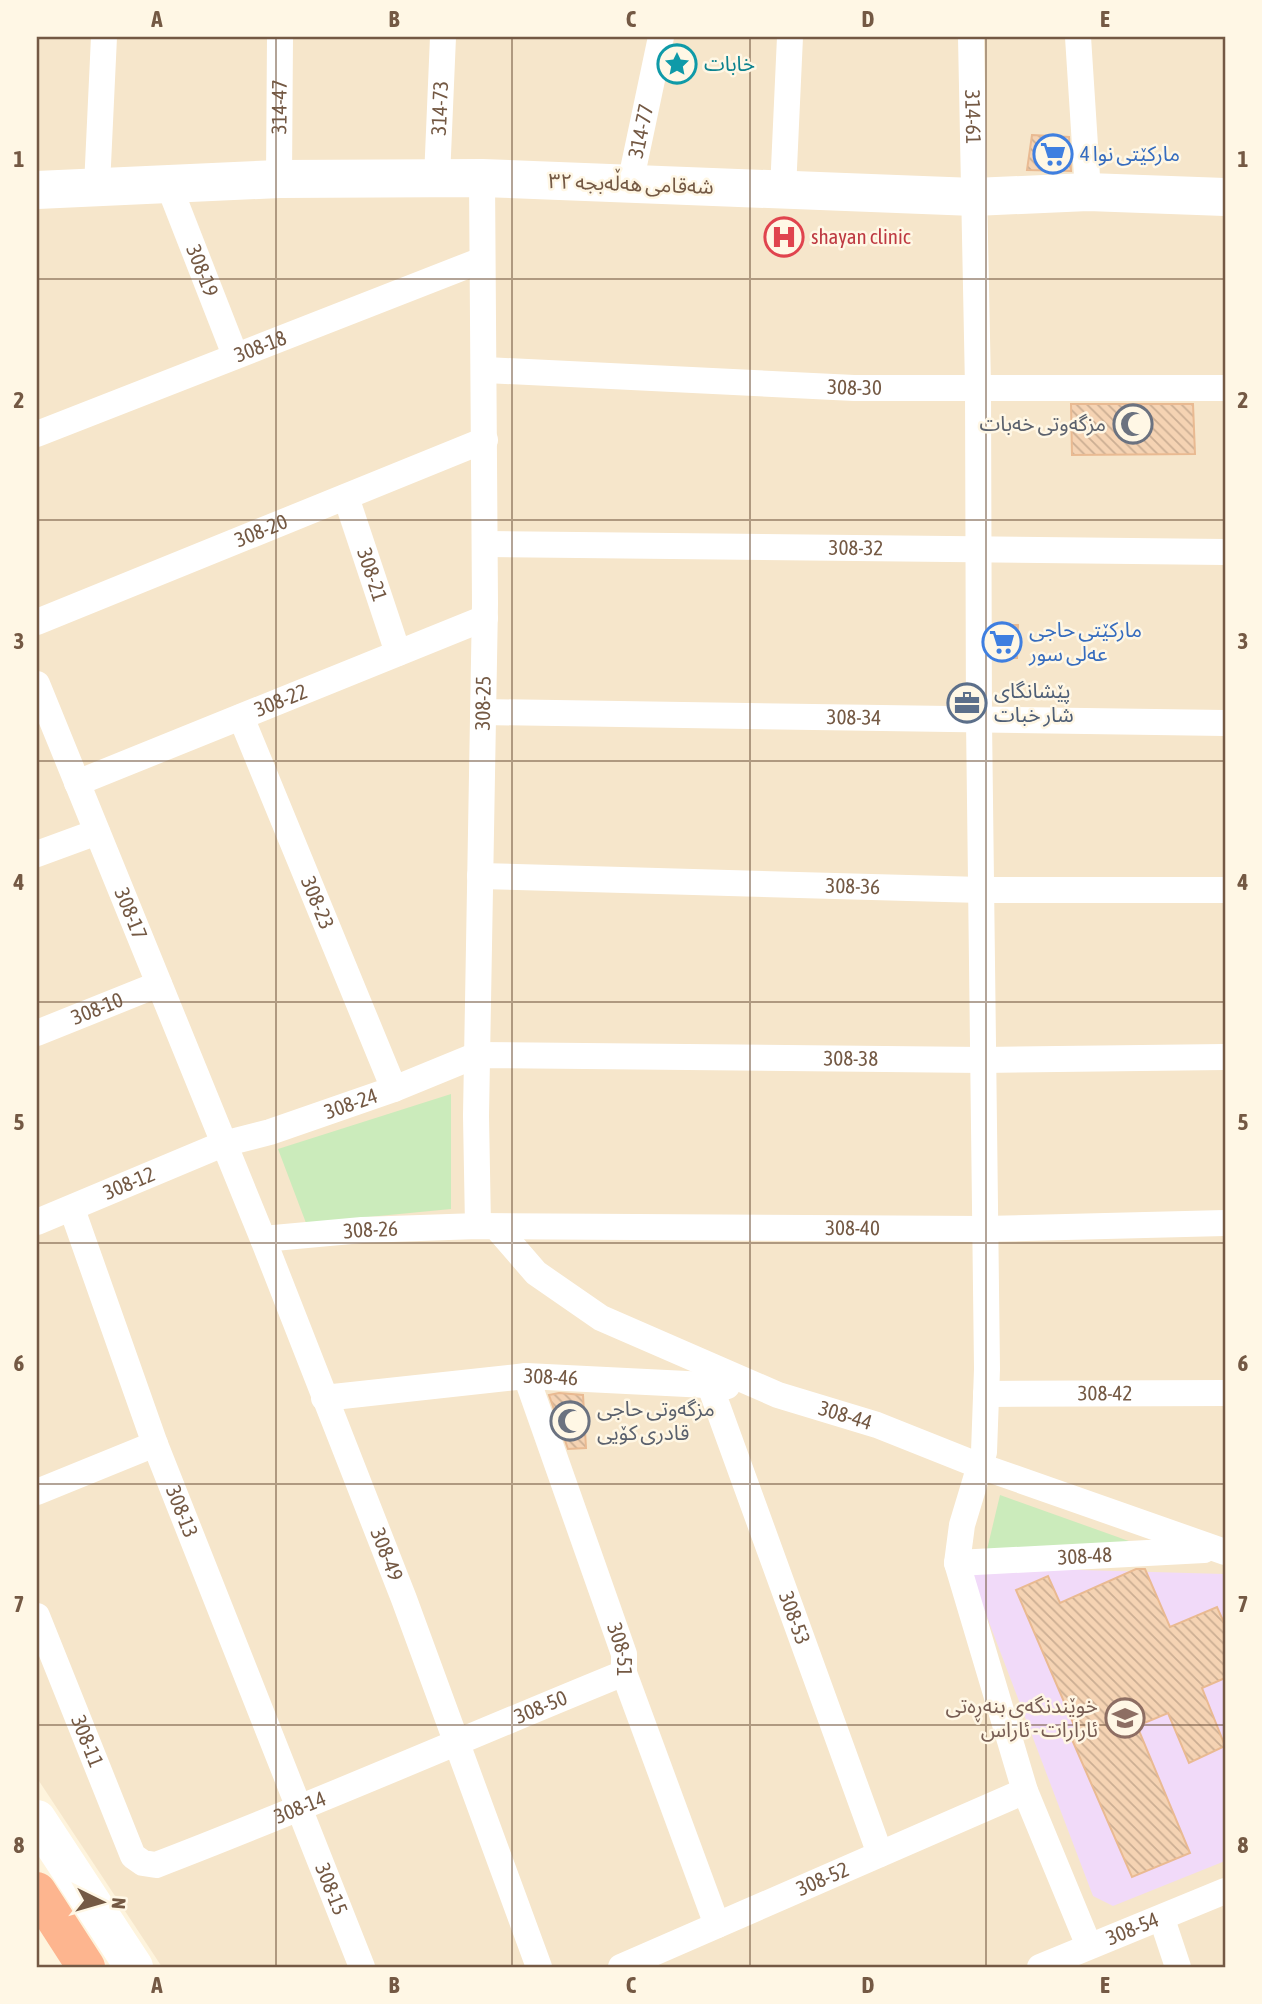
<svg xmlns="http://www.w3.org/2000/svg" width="1262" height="2004" font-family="'Asap Condensed','Noto Sans Arabic',sans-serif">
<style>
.residential{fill:#f6e6cb}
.education{fill:#f1daf9}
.park{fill:#cbebbb}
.building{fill:url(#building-back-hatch);stroke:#e9ba92;stroke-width:2}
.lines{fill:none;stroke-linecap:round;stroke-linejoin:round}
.street{stroke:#fff;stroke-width:26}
.secondary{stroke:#fff;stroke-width:38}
.highway{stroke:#fdb58f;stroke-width:38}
.grid{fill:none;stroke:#745944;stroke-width:2;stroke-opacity:0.55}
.labels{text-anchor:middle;stroke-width:5;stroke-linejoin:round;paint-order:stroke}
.culture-label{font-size:21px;fill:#0d838f;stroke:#fff7e5;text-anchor:start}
.street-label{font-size:21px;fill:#745944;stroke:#fff7e5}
.shop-label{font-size:21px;fill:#366cbe;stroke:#fff7e5;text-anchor:start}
.health-label{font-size:21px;fill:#be3a42;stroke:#fff7e5;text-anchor:start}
.worship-label{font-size:21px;fill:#5b616d;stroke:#fff7e5;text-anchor:end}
.service-label{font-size:21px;fill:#4e5e75;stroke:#fff7e5;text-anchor:start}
.education-label{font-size:21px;fill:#785e54;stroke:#fff7e5;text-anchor:end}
.neatline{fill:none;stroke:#745944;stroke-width:2.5}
.grid-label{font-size:23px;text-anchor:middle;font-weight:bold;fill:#745944}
</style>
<defs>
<pattern id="building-back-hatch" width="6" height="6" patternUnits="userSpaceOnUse" patternTransform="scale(1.75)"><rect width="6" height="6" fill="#f5d3b3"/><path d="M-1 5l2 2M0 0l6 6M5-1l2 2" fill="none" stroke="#cbae93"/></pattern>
</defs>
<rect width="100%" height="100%" fill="#fef4dd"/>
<path class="residential" d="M37,37h1188v1930h-1063l-125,-189z"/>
<path class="education" d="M968,1567l257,7v287l-112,45 -20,-10z"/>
<path class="park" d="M451,1094v115l-145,14 -28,-74z
M1000,1495l140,50 -155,13z"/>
<path class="building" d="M1032,135l37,2 2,34 -44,-1z
M1071,404h122l2,50 -123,1z
M994,625h24l-1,33h-22z
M559,1393l24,2 3,53 -18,1 -19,-54z
M1136,1569h9l25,58 47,-20 8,18v53l-23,10 23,58 -36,17 -21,-50 -31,13 53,127 -58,24 -62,-142 7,-3 -61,-142 32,-14 12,27z"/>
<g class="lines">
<g class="street">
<path id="s1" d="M971,37l7,350 1,333 8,649 -3,83 -22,73 -5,38 68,228 64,155"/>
<path d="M1078,37l10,155"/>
<path id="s2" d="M437,178l6,-141"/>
<path id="s3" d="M279,179l1,-142"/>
<path id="s4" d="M630,184l31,-147"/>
<path d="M97,186l7,-149"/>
<path id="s5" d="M169,186l66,169"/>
<path d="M783,190l7,-153"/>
<path id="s6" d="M486,370l368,18h371"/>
<path id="s7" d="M37,434l445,-174"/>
<path id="s8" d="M346,497l52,156"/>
<path id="s9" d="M485,544l740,8"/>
<path id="s10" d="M37,622l448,-182"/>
<path id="s11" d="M37,684l226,555 141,360 135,368"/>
<path id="s12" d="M483,712l742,11"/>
<path id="s13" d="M241,717l153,372"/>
<path id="s14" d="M77,783l408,-165"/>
<path d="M37,854l60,-22"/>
<path id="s15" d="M480,876l501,14h244"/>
<path id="s16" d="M37,1033l122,-49"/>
<path id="s17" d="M72,1209l83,235 207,523"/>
<path id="s18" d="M37,1222l186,-78 47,-12 124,-43 83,-34 506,5 242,-3"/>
<path id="s19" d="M478,1226l-2,-110 9,-512 -3,-426"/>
<path id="s20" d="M497,1228l39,45 65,45 177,77 99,30 103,41 245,86"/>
<path id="s21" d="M263,1239l99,-9 116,-4 506,3 241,-6"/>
<path id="s22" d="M526,1376l98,278v19l93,252"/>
<path id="s23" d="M709,1383l171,471"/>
<path id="s24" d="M986,1394l239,-1"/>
<path id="s25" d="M324,1398l202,-22 201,10"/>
<path d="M37,1492l118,-48"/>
<path id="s26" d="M957,1563l247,-13"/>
<path id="s27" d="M37,1616l96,240 10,7 13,2c157,-60 311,-128 468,-192"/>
<path d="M1162,1919l16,48"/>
<path id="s28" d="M621,1967l404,-176"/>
<path id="s29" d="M1040,1967l185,-76"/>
</g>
<path class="secondary" d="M37,190l242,-11 203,-1 492,19 114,-5 137,5
M37,1819l97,148"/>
<path class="highway" d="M37,1891l49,76"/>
</g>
<path class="grid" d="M276,37v1930M512,37v1930M750,37v1930M986,37v1930M37,279h1188M37,520h1188M37,761h1188M37,1002h1188M37,1243h1188M37,1484h1188M37,1725h1188"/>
<defs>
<g id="sight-ring" transform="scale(2.0125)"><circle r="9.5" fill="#fff7e5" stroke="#0f9aa8" stroke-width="1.5"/><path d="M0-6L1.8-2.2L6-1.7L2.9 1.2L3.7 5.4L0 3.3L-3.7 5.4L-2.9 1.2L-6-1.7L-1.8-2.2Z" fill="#0f9aa8"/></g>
<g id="supermarket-ring" transform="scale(2.0125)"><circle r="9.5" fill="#fff7e5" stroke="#3f7fe0" stroke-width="1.5"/><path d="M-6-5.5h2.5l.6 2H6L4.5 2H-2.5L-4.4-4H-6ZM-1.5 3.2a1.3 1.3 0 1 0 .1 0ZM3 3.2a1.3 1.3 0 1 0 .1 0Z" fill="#3f7fe0"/></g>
<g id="hospital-ring" transform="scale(2.0125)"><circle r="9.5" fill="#fff7e5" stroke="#e0444e" stroke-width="1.5"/><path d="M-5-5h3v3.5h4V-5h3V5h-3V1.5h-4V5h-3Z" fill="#e0444e"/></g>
<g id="mosque-ring" transform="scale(2.0125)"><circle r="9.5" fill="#fff7e5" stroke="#6b7280" stroke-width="1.5"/><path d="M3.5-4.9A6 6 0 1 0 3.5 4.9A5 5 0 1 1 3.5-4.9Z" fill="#6b7280"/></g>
<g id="office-ring" transform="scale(2.0125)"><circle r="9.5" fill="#fff7e5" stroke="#5c6f8a" stroke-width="1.5"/><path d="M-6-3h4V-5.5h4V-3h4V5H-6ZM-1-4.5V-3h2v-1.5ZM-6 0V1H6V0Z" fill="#5c6f8a"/></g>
<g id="school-ring" transform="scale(2.0125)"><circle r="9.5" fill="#fff7e5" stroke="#8d6e63" stroke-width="1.5"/><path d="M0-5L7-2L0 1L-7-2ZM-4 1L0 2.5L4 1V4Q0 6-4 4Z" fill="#8d6e63"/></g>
</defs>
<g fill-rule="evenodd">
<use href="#sight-ring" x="677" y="64"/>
<use href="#supermarket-ring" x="1053" y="154"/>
<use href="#hospital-ring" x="784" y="237"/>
<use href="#mosque-ring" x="1133" y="424"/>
<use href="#supermarket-ring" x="1002" y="642"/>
<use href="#office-ring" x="967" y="703"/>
<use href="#mosque-ring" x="570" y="1421"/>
<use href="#school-ring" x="1125" y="1718"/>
</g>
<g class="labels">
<g class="culture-label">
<text x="704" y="71">خابات</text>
</g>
<g class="street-label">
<text dy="7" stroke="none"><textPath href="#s2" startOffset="70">314-73</textPath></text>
<text dy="7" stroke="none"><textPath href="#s3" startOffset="72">314-47</textPath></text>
<text dy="7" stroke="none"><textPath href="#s1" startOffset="80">314-61</textPath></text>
<text dy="7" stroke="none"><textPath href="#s4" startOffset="54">314-77</textPath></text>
<text transform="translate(631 184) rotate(2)" y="7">شەقامی هەڵەبجە ٣٢</text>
<text dy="7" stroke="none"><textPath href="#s5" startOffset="91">308-19</textPath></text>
<text dy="7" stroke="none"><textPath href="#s7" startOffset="240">308-18</textPath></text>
<text dy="7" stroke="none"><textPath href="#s6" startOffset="369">308-30</textPath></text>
<text dy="7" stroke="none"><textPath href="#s10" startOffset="242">308-20</textPath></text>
<text dy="7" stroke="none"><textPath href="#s9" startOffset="371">308-32</textPath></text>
<text dy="7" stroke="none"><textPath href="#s8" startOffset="82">308-21</textPath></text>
<text dy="7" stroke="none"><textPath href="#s14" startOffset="220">308-22</textPath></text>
<text dy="7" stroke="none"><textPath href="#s19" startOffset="523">308-25</textPath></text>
<text dy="7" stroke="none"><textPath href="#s12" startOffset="371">308-34</textPath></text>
<text dy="7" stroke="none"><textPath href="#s15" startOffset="373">308-36</textPath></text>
<text dy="7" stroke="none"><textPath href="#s13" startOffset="201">308-23</textPath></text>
<text dy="7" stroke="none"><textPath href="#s11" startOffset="248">308-17</textPath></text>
<text dy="7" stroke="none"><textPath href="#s16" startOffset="65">308-10</textPath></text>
<text dy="7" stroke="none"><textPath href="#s18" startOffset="845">308-38</textPath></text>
<text dy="7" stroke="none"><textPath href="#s18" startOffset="336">308-24</textPath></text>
<text dy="7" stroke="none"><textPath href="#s18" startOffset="100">308-12</textPath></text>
<text dy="7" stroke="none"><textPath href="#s21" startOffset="590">308-40</textPath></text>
<text dy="7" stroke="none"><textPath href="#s21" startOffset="108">308-26</textPath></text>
<text dy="7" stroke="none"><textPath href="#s25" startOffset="228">308-46</textPath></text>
<text dy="7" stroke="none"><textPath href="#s24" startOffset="119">308-42</textPath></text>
<text dy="7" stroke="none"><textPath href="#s20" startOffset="402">308-44</textPath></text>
<text dy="7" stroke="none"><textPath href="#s17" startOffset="322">308-13</textPath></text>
<text dy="7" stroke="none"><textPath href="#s11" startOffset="938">308-49</textPath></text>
<text dy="7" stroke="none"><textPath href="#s26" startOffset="128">308-48</textPath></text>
<text dy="7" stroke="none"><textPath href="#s23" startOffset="250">308-53</textPath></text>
<text dy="7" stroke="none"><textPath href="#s22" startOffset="290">308-51</textPath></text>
<text dy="7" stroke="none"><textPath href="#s27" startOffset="700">308-50</textPath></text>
<text dy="7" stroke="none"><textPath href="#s27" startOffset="135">308-11</textPath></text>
<text dy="7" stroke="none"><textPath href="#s27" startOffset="439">308-14</textPath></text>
<text dy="7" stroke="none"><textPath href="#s28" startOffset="220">308-52</textPath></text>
<text dy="7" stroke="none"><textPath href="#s17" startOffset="728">308-15</textPath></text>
<text dy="7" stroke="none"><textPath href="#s29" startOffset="100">308-54</textPath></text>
</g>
<g class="shop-label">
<text x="1080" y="161">مارکێتی نوا 4</text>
<text x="1029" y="637">مارکێتی حاجی<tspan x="1029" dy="24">عەلی سور</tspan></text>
</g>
<g class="health-label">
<text x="811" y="244">shayan clinic</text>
</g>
<g class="worship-label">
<text x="1106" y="431">مزگەوتی خەبات</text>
<text x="597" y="1416" text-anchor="start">مزگەوتی حاجی<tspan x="597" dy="24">قادری کۆیی</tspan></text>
</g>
<g class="service-label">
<text x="994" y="698">پێشانگای<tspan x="994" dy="24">شار خبات</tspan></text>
</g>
<g class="education-label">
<text x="1098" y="1713">خوێندنگەی بنەڕەتی<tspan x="1098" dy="24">ئارارات - ئاراس</tspan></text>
</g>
</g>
<rect width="1262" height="2004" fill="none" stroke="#fff7e5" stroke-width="77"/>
<g transform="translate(102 1902) rotate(95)" stroke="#fff7e5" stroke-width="5" paint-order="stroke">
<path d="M0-5L12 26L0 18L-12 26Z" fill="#745944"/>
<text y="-10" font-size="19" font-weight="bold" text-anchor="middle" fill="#745944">N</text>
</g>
<rect x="38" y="38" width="1186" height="1928" class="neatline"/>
<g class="grid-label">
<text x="157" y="27">A</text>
<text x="394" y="27">B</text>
<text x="631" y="27">C</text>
<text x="868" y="27">D</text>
<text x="1105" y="27">E</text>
<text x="19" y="167">1</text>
<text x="1243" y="167">1</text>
<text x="19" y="408">2</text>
<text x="1243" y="408">2</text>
<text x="19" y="649">3</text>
<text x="1243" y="649">3</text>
<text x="19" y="890">4</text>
<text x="1243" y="890">4</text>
<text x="19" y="1130">5</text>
<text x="1243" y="1130">5</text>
<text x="19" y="1371">6</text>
<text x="1243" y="1371">6</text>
<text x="19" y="1612">7</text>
<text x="1243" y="1612">7</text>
<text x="19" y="1853">8</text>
<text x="1243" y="1853">8</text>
<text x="157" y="1993">A</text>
<text x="394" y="1993">B</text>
<text x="631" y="1993">C</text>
<text x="868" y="1993">D</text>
<text x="1105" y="1993">E</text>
</g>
</svg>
